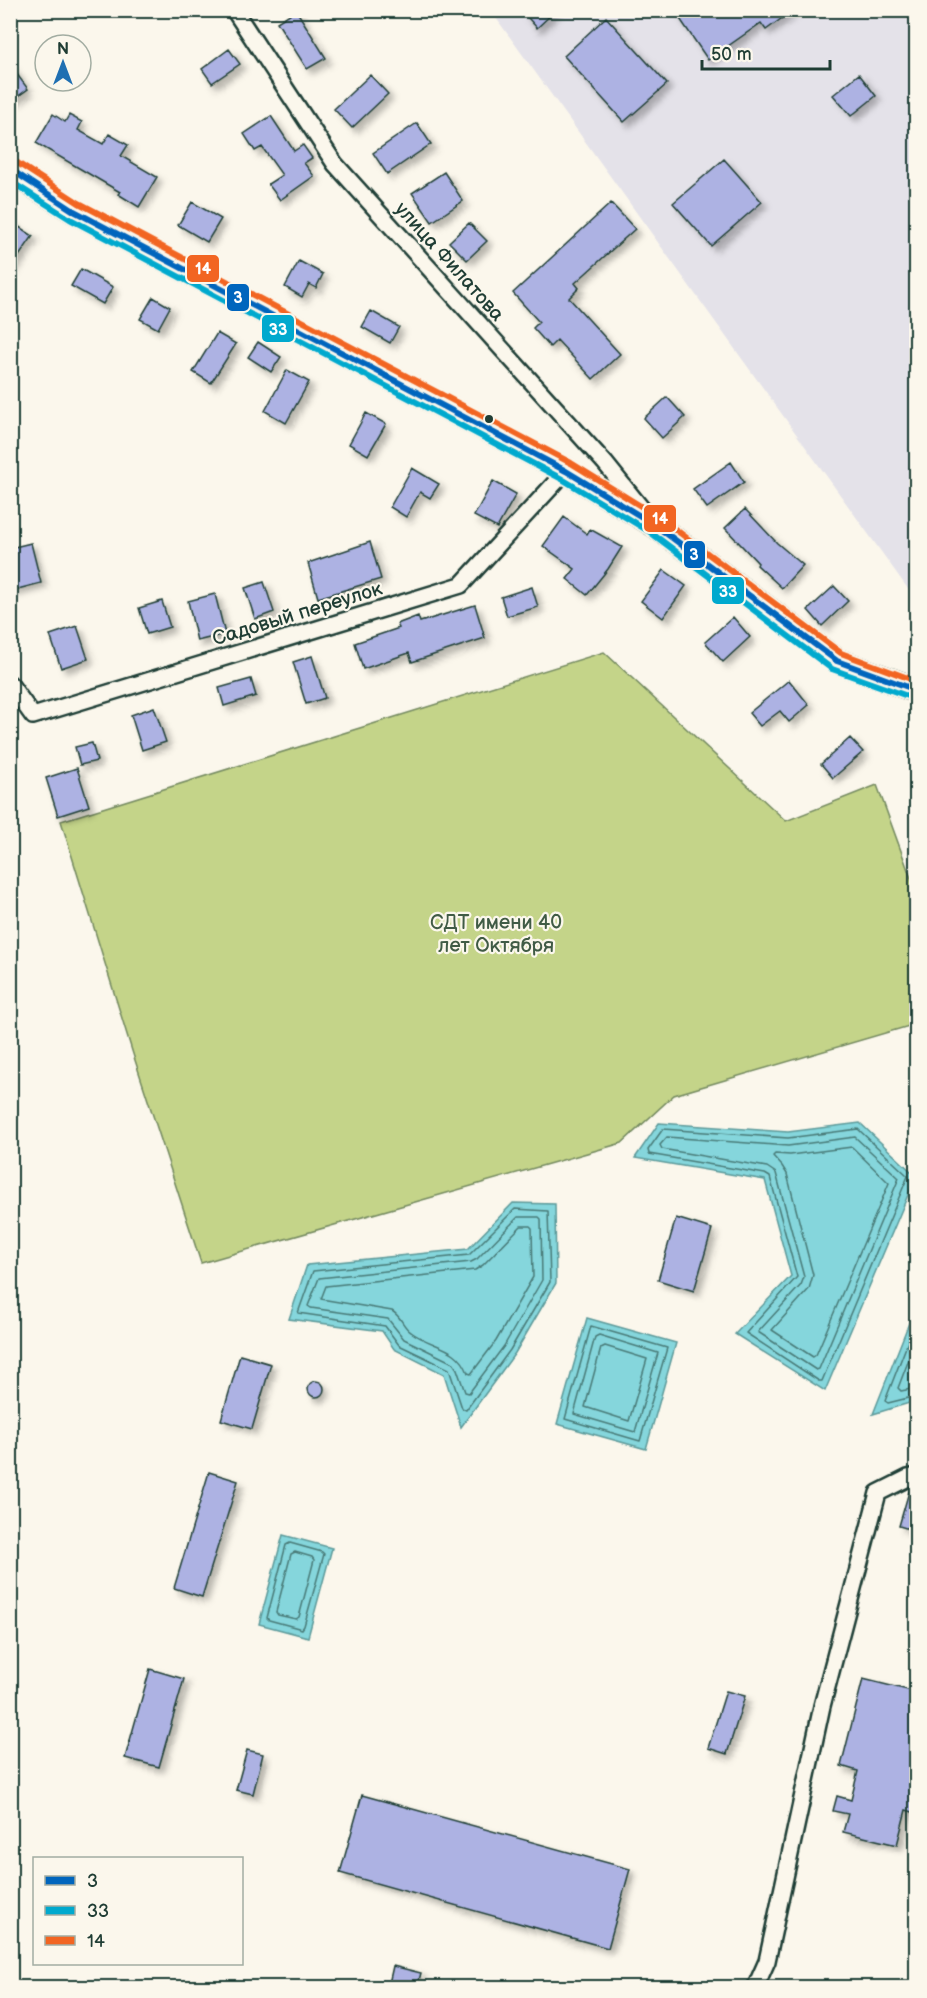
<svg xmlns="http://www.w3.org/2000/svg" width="927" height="1998" font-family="'Balsamiq Sans',sans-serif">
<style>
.built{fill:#e4e2e9}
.green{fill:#c4d489;stroke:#72885e;stroke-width:1.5}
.water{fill:#85d6dc;stroke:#5c9999;stroke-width:1.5}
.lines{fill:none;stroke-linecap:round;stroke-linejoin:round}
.shore{stroke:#487a77;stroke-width:1.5}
.building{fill:#adb2e3;stroke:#1f3d34;stroke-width:1.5;filter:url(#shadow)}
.street-casing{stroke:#1f3d34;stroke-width:20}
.secondary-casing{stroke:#1f3d34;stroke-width:27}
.street{stroke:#fbf7ec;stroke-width:15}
.secondary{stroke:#fbf7ec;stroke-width:22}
.bus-1-casing{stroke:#fbf7ec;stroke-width:10}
.bus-2-casing{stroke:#fbf7ec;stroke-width:10}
.bus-3-casing{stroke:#fbf7ec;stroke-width:10}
.bus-1{stroke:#0065bd;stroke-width:6}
.bus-2{stroke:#00a9ce;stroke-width:6}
.bus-3{stroke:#f26522;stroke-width:6}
.bus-dot{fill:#1f3d34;stroke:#fbf7ec;stroke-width:2}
.labels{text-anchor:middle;stroke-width:4.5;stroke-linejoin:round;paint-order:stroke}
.street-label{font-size:20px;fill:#1f3d34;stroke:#fbf7ec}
.park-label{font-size:20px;fill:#405b45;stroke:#fbf7ec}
.line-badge{stroke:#fbf7ec;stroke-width:2}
.badge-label{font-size:16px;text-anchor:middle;font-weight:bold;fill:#fff}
</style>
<defs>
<filter id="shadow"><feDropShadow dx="5" dy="5" stdDeviation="3" flood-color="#0004"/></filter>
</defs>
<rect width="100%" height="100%" fill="#fbf7ec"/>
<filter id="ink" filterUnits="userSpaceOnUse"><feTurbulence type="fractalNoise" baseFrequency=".0167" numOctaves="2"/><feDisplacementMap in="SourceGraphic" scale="12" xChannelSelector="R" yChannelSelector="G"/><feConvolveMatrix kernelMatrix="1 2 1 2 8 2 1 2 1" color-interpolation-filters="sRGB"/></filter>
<g filter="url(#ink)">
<path class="built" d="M491,11h425v589z"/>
<path class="green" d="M604,652l182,169 91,-36 39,107v132l-242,71 -52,48 -421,120 -68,-209 -72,-233z"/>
<path class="water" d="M659,1123l129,9 72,-9 56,53 -91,215 -90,-57 56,-58 -26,-96 -130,-22z
M513,1203l42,1 1,79 -41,70 -54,74 -17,-53 -50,-25 -12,-18 -93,-12 18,-54 161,-16z
M916,1305v96l-43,13z
M587,1318l89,25 -30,106 -89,-25z
M283,1535l49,13 -24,89 -49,-13z"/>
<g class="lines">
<path class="shore" d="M663,1129l125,9 70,-9 50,47 -86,205h-3l-73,-48 51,-56 -27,-100 -5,-3 -116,-20 -1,-4z
M667,1137l121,9 67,-9 44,41 -80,191 -3,1 -58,-38 43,-47 3,-8 -28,-104 -9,-6 -105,-18 -2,-4z
M852,1147l37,36 -73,172 -3,2 -41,-27 37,-41 4,-14 -26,-101 -5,-8 -9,-10 2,-2 15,1z
M515,1209l33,2 2,71 -40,68 -44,60 -4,-2 -13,-39 -50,-24 -14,-19 -87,-13 15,-42 156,-16z
M518,1217h21l2,2 1,61 -38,66 -35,47 -4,-1 -8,-23 -4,-6 -49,-24 -16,-20 -77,-11 -3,-2 11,-28 152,-16 6,-3z
M521,1226h9l2,2 1,49 -37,64 -25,33 -3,-1c-10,-28 -36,-25 -57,-41 -8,-5 -10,-16 -19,-21l-71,-12 5,-13 149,-16 8,-5z
M916,1321l-31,80 3,2 28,-7
M591,1326l76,22 -27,93 -75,-22z
M599,1335l59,18 -23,79 -61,-18 21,-77z
M916,1341l-18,47 3,3 15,-3
M605,1346l42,13 -18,62 -44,-14 16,-59z
M290,1543l32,9 2,2 -20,72 -2,3 -33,-9 -2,-2 19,-73z
M295,1552l17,5 2,3 -15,57 -3,2 -18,-4 -2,-3 15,-58z"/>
</g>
<path class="building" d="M296,10l30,48 -19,11 -30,-47z
M521,10h35l-19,18z
M674,10h119l-27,20 -5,-7 -53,37z
M606,17l61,67 -43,38 -60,-66z
M229,49l11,15 -28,19 -10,-14z
M10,65l18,24 -18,13z
M859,74l17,22 -25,20 -18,-21z
M370,75l18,19 -36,34 -18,-19z
M53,114l12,8 4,-7 13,7 -4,8 25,14 6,-10 19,11 -7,11 36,21 -18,30 -21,-13 2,-2 -84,-49z
M271,116l23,35 9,-6 9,13 -8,5 10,13 -34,24 -12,-16 14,-9 -20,-28 -7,4 -11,-17z
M417,123l14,21 -44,30 -14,-21z
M724,159l38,43 -51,44 -38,-43z
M444,172l19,29 -31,21 -20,-29z
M192,202l29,17 -14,23 -29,-17z
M611,203l24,26 -60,54 4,5 -10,10 51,56 -27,25 -36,-39 -7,7 -17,-19 6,-6 -26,-29z
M10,221l23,15 -23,33z
M469,223l18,18 -20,19 -18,-18z
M299,261l24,13 -7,14 -7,-4 -7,13 -17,-10z
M81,269l32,18 -10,17 -32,-18z
M153,297l17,10 -12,22 -18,-10z
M371,311l28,16 -9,16 -28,-16z
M217,333l19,11 -25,39 -18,-11z
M258,342l23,15 -10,15 -23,-15z
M287,370l22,12 -23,41 -21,-12z
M667,397l18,20 -23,21 -18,-20z
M366,413l20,11 -18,31 -19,-11z
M731,462l13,20 -37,26 -14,-19z
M412,468l27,16 -9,14 -10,-6 -14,25 -16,-10z
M493,481l23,13 -19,34 -23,-12z
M745,509l32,34 26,22 -21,23 -25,-23 1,-2 -33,-35z
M564,517l23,17 3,-5 32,18 -14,22 -21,26 -20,-16 8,-10 -32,-23z
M370,542l11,37 -63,19 -10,-35z
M31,543l10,40 -31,8v-43z
M664,570l22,16 -23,32 -22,-17z
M264,582l10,30 -19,7 -10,-31z
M834,586l14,15 -26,25 -14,-16z
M532,587l6,20 -31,9 -6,-19z
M215,594l10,40 -28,7 -9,-40z
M162,601l8,26 -23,7 -8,-26z
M475,605l10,33 -73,24 -3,-9 -46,16 -8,-26 44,-15 -2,-4 21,-8 2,6z
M733,617l17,20 -27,25 -18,-20z
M77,626l11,33 -27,9 -11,-33z
M312,656l13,42 -19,6 -13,-42z
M251,679l5,17 -32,10 -5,-18z
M789,680l20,25 -20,17 -9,-11 -20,15 -11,-13z
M154,707l12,35 -24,8 -11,-35z
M850,738l13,14 -30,26 -12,-14z
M92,743l5,18 -17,4 -5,-18z
M77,768l12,38 -31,10 -12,-38z
M676,1218l36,11 -18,62 -36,-11z
M240,1355l31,9 -19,65 -31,-9z
M308 1389a8 8 0 1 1 16 0a8 8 0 1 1-16 0Z
M209,1472l29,9 -36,116 -28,-9z
M916,1486v45l-17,-5 11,-38z
M150,1669l34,10 -25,88 -34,-9z
M863,1679l53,13v121l-10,-3 -9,35 -54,-13 5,-18 -15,-3 4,-15 14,4 7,-29 -17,-5z
M726,1691l19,5 -18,58 -19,-6z
M247,1750l16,4 -10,40 -17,-4z
M362,1795l268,74 -22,79 -268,-75z
M393,1966l28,7 -4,15h-29z"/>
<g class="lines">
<g class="street-casing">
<path id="street" d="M234,10l101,154 270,299 41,51
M10,684l23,32 428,-131 105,-114
M755,1988l12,-27 55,-255 56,-213 30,-15 8,-2"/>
</g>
<g class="secondary-casing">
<path id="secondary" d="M10,169l10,8 54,34 492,260 89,54 182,136 79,29"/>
</g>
<use href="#street" class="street"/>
<use href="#secondary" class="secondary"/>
<g class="bus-1-casing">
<path id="bus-1" d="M10,169l64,42 492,260 89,54 182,136 79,29"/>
</g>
<g class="bus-2-casing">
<path id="bus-2" d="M10,181l60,38 492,260 88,53 182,137 81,29"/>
</g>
<g class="bus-3-casing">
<path id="bus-3" d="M16,162l63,41 492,260 89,55 181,135 75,28"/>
</g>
<use href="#bus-1" class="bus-1"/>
<use href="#bus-2" class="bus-2"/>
<use href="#bus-3" class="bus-3"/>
</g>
</g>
<circle class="bus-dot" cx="489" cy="419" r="5"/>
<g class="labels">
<g class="street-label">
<text transform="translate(450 261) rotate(48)" y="7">улица Филатова</text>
<text transform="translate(297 613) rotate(-17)" y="7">Садовый переулок</text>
</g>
<g class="park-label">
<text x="496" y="929">СДТ имени 40<tspan x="496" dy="23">лет Октября</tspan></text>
</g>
</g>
<g class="line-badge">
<rect x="186" y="254" width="34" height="29" rx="6" fill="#f26522"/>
<rect x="226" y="283" width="24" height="29" rx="6" fill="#0065bd"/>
<rect x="261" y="314" width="34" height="29" rx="6" fill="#00a9ce"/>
<rect x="643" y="504" width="34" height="29" rx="6" fill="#f26522"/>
<rect x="683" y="540" width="23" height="29" rx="6" fill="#0065bd"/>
<rect x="711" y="576" width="34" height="29" rx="6" fill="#00a9ce"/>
</g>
<g class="badge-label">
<text x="203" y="274">14</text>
<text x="238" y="303">3</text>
<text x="278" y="335">33</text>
<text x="660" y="524">14</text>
<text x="694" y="560">3</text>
<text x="728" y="597">33</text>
</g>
<rect width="927" height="1998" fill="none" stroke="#fbf7ec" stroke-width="36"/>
<rect x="18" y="18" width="891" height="1962" fill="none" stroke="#1f3d34" stroke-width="2" filter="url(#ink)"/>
<rect x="33" y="1857" width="210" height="108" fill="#fbf7ec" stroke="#a3ada2" stroke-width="1.5"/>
<rect x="45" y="1876" width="30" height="9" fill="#0065bd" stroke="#a3ada2" stroke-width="1.5"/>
<text x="87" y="1887" font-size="18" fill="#1f3d34">3</text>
<rect x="45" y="1906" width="30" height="9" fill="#00a9ce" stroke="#a3ada2" stroke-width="1.5"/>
<text x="87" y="1917" font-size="18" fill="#1f3d34">33</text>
<rect x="45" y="1936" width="30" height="9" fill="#f26522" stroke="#a3ada2" stroke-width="1.5"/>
<text x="87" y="1947" font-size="18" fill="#1f3d34">14</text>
<g transform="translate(63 63)"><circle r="28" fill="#fbf7ec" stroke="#a3ada2" stroke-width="1.5"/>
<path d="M0-4.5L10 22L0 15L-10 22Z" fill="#1f6fb2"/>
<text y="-9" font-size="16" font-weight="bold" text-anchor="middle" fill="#1f3d34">N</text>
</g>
<path d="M702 60v9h128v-9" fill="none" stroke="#1f3d34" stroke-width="3"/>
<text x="711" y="60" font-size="18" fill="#1f3d34" stroke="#fbf7ec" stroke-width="4.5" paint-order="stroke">50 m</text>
</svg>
